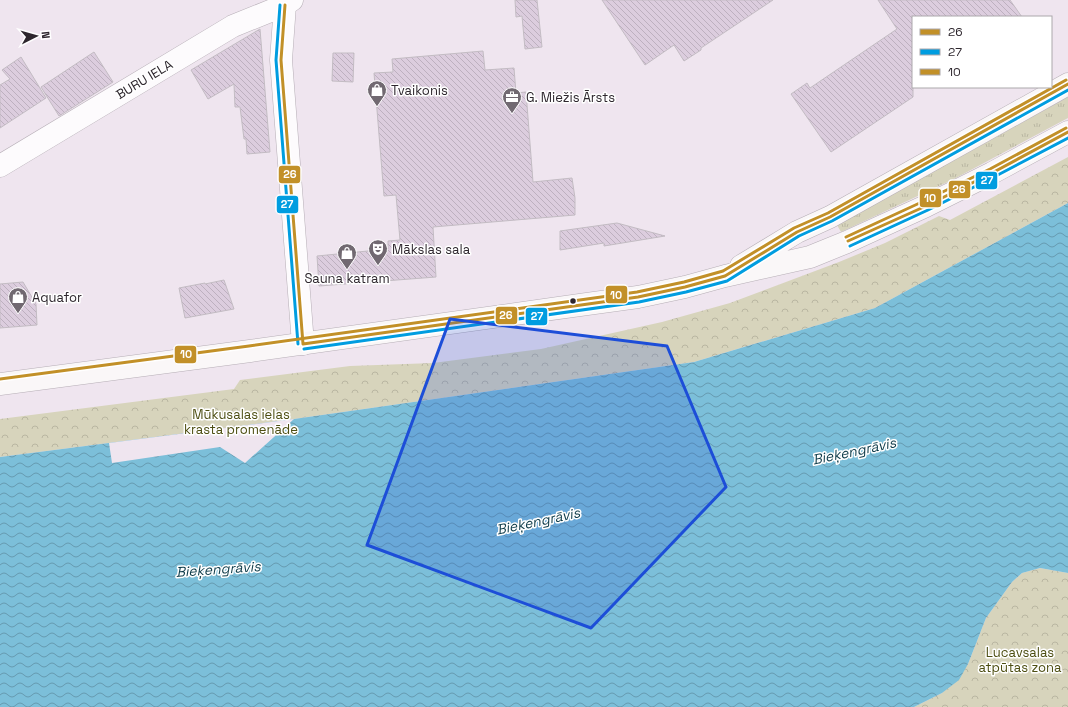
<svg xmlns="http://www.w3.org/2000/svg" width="1068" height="707" font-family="'Space Grotesk',sans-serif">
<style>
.grass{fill:url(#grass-tufts)}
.park{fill:url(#park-crowns)}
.water{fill:url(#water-waves)}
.pier{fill:#efe5ef}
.building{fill:url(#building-back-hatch);stroke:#c3bcc3}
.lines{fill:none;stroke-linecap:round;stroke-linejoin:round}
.minor-casing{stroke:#b6aeb6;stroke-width:23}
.secondary-casing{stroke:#b6aeb6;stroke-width:23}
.minor{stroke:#fdfbfd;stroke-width:22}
.secondary{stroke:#faf7f8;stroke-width:22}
.bus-1-casing{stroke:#fff;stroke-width:6}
.bus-2-casing{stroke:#fff;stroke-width:6}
.bus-3-casing{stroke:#fff;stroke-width:6}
.bus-1{stroke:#c29028;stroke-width:3}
.bus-2{stroke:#009de0;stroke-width:3}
.bus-3{stroke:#c29028;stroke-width:3}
.marked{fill:#1d4ed8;fill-opacity:0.2;stroke:#1d4ed8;stroke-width:3;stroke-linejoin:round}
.bus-dot{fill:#2d262d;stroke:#fff;stroke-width:1.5}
.labels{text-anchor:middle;stroke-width:3;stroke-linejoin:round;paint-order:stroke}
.street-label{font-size:13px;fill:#2d262d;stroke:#fff}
.poi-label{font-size:13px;fill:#2d262d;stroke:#fff;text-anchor:start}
.park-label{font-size:13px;fill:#4d4e12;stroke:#fff}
.water-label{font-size:14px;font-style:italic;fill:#0d3b49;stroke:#fff}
.line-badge{stroke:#fff;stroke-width:1.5}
.badge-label{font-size:11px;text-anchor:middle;font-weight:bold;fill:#fff}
</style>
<defs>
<pattern id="grass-tufts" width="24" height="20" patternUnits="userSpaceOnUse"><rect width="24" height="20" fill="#d7d4bc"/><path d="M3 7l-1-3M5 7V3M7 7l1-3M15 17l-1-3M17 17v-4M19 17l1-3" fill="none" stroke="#b9b6a2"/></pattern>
<pattern id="park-crowns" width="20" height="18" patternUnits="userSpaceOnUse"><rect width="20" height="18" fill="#d7d4bc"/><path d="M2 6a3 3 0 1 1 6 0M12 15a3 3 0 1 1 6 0" fill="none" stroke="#b9b6a2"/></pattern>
<pattern id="water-waves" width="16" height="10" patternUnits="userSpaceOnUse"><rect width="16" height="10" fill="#7cbfd9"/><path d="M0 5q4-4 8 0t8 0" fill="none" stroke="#669bb0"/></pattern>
<pattern id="building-back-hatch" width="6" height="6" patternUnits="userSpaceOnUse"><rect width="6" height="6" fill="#dccdde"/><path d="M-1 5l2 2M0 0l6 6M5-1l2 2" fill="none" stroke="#bdb0bf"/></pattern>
</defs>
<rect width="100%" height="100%" fill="#efe5ef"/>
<path class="grass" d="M1068,97v21l-114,61 -113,53 -4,-7z"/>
<path class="park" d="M1068,157v46l-193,105 -181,54 -400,57 -294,38v-38l234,-30 6,-9 110,-14 83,-3 108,-14 121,-27 68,-19 109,-41 46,-19 54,-27 11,4z
M1040,568l28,5v134h-154l28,-14 26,-29 18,-46 26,-36 10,-9z"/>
<path class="water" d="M1068,203v370l-28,-5 -18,5 -10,9 -26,36 -18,46 -9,16 -17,13 -28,14h-914v-250l294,-38 400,-57 181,-54z"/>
<path class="pier" d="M294,419l-49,44 -25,-16 -108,16 -3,-20z"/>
<path class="building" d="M515,0h22l5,47 -17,2 -3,-33 -6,1z
M602,0h171l-72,48v2l-17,11 -10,-16 -29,20z
M878,0h132l12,17h-109v80l-82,55 -40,-58 16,-11 3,5 87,-59z
M260,29l10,123 -23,2 -1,-15h-2l-4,-32h-5l-1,-23 -26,15 -17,-29z
M483,51l2,19 29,-2 2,25 10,-1 7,90 39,-4 3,20v17l-142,12 3,50 -117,9 -2,-30 71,-7v-8l12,-1 -4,-45 -12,1 -10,-123 19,-1 -1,-13z
M94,52l19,30 -54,34 -18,-29z
M333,53h21l-1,29 -21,-1z
M21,57l25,41 -46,30v-43l10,-6 -8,-9z
M617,223l48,13 -61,10v-3l-44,7v-19z
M224,280l10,29 -49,9 -6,-30 26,-5v1z
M23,282l13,22 1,21 -37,3v-44z"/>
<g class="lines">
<g class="minor-casing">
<path id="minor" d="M285,5l-4,55 22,284
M0,166l233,-140 52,-21 7,-5"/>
</g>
<g class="secondary-casing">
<path id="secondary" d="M741,266l56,-34 33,-15 238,-133
M0,384l250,-33 337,-47 51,-7 47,-10 40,-11 85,-19 37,-15 79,-36 66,-33 76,-41"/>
</g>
<use href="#minor" class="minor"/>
<use href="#secondary" class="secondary"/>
<g class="bus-1-casing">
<path id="bus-1" d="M285,5l-4,55 22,284
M848,241l78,-35 66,-33 76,-41
M303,344l335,-47 47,-10 40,-11 72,-44 33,-15 238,-133"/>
</g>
<g class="bus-2-casing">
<path id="bus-2" d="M280,5l-4,55 22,284
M850,246l78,-36 66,-33 74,-39
M304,349l335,-47 47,-10 41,-11 72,-45 33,-15 236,-131"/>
</g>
<g class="bus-3-casing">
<path id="bus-3" d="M846,237l78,-36 66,-32 76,-41
M0,379l249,-33 388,-54 47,-10 39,-11 71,-43 34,-15 238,-133"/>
</g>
<use href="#bus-1" class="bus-1"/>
<use href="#bus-2" class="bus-2"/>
<use href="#bus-3" class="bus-3"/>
</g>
<path class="marked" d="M450,319l217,27 59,141 -135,141 -224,-83z"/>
<defs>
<g id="shop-pin" transform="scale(1)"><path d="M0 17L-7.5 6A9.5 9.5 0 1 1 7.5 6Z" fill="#716971" stroke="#fff"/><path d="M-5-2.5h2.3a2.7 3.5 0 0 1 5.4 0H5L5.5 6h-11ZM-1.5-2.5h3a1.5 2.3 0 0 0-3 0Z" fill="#fff"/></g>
<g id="office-pin" transform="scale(1)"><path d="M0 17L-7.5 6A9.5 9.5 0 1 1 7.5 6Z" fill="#716971" stroke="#fff"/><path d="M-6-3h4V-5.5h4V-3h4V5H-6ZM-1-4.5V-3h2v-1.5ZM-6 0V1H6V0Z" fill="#fff"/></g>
<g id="theatre-pin" transform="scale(1)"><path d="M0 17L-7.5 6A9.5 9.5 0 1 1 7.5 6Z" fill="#716971" stroke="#fff"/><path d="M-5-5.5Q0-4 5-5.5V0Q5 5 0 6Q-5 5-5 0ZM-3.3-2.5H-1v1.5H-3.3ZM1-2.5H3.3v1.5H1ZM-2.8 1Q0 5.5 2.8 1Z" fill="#fff"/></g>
</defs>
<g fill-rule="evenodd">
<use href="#shop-pin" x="377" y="90"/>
<use href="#office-pin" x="512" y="97"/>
<use href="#theatre-pin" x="378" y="249"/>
<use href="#shop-pin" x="347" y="253"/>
<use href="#shop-pin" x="18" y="297"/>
</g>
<circle class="bus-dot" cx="573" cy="301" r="3.5"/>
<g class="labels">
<g class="street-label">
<text transform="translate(144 79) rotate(-31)" y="5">BURU IELA</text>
</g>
<g class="poi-label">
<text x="391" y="95">Tvaikonis</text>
<text x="526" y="102">G. Miežis Ārsts</text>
<text x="392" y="254">Mākslas sala</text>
<text x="347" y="283" text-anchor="middle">Sauna katram</text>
<text x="32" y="302">Aquafor</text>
</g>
<g class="park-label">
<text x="241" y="419">Mūkusalas ielas<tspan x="241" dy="15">krasta promenāde</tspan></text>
<text x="1020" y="657">Lucavsalas<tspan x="1020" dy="15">atpūtas zona</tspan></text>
</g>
<g class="water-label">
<text transform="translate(854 451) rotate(-12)" y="5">Bieķengrāvis</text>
<text transform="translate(538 521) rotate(-12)" y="5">Bieķengrāvis</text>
<text transform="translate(218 569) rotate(-4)" y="5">Bieķengrāvis</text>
</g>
</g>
<g class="line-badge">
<rect x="278" y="165" width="23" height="19" rx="4" fill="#c29028"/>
<rect x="975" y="171" width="23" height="19" rx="4" fill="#009de0"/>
<rect x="948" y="180" width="23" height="19" rx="4" fill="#c29028"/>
<rect x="919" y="188" width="23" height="20" rx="4" fill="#c29028"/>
<rect x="276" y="195" width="23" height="19" rx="4" fill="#009de0"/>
<rect x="605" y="285" width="23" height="19" rx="4" fill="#c29028"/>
<rect x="495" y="306" width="23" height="19" rx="4" fill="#c29028"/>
<rect x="525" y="307" width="23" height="19" rx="4" fill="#009de0"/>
<rect x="174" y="345" width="23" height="19" rx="4" fill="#c29028"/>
</g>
<g class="badge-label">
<text x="290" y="178">26</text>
<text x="987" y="184">27</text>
<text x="959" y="193">26</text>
<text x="930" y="202">10</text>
<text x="287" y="208">27</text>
<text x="616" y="299">10</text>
<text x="506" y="319">26</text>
<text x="537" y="320">27</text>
<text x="186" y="358">10</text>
</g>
<rect x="912" y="16" width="140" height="72" fill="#ffffff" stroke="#aba8ab"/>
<rect x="920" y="29" width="20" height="6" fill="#c29028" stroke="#aba8ab"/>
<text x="948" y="36" font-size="12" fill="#2d262d">26</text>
<rect x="920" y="49" width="20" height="6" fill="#009de0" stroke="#aba8ab"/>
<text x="948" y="56" font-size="12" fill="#2d262d">27</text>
<rect x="920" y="69" width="20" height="6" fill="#c29028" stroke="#aba8ab"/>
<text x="948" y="76" font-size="12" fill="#2d262d">10</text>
<g transform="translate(36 36) rotate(84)" stroke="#ffffff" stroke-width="3" paint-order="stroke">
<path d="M0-3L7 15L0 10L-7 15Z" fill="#2d262d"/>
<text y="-6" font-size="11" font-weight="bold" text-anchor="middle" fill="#2d262d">N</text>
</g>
</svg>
